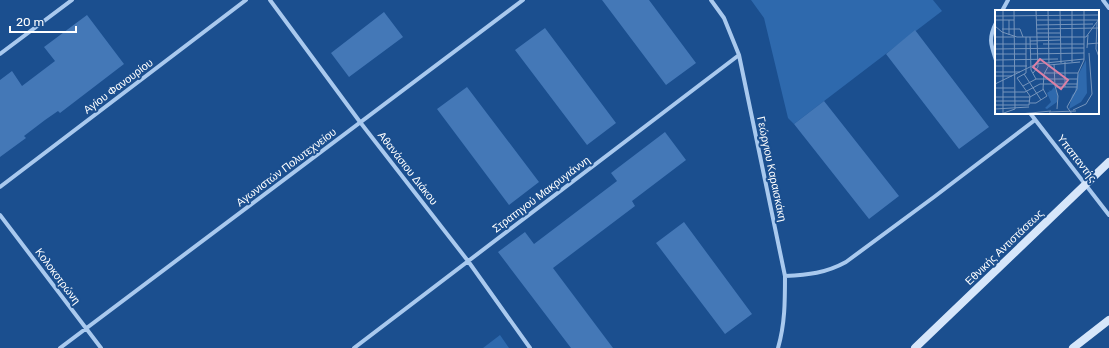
<svg xmlns="http://www.w3.org/2000/svg" width="1109" height="348" font-family="Rubik,sans-serif">
<style>
.green{fill:#2e69ad}
.building{fill:#4478b7}
.lines{fill:none;stroke-linecap:round;stroke-linejoin:round}
.street{stroke:#a9c9ee;stroke-width:4}
.secondary{stroke:#d6e6fa;stroke-width:8}
.labels{text-anchor:middle;stroke-width:4;stroke-linejoin:round;paint-order:stroke}
.street-label{font-size:11px;fill:#fff;stroke:#1b4f8f}
.inset-road{fill:none;stroke:#7695bc;stroke-width:1}
.view{fill:#dd80a5;fill-opacity:0.15;stroke:#dd80a5;stroke-width:2}
.inset-edge{fill:none;stroke:#fff;stroke-width:2}
</style>
<rect width="100%" height="100%" fill="#1b4f8f"/>
<path class="green" d="M751,0h182l9,11 -148,113 -6,-6 -24,-100z
M500,335l9,13h-26z"/>
<path class="building" d="M602,0h47l47,63 -30,22z
M384,12l19,25 -54,40 -18,-24z
M87,15l37,49 -64,49 -2,-2 -13,9 -21,16 2,2 -26,19v-77l12,-9 10,15 33,-25 -11,-14z
M545,28l71,95 -29,22 -72,-95z
M915,30l74,97 -30,22 -73,-95z
M467,87l72,95 -30,23 -72,-96z
M824,101l75,95 -30,23 -75,-95z
M665,132l21,28 -54,41 3,5 -82,62 60,80h-42l-73,-96 27,-20 9,12 83,-63 -6,-8z
M684,222l68,92 -27,20 -69,-91z"/>
<g class="lines">
<path class="street" d="M270,0l90,122 108,139 62,87
M711,0l13,18 15,37 46,221c0,25 0,48 -7,72
M1103,0l6,8
M1002,11l6,-11
M996,23c-8,16 -5,22 0,37
M0,54l72,-54
M1030,113l79,102
M0,187l246,-187
M0,215l101,133
M785,276c23,-1 41,-3 61,-14l88,-65 101,-77
M60,348l463,-348
M354,348l385,-293"/>
<path class="secondary" d="M915,348l194,-186
M1073,348l36,-28"/>
</g>
<g class="labels">
<g class="street-label">
<text transform="translate(118 86) rotate(-37)" y="4">Αγίου Φανουρίου</text>
<text transform="translate(1077 158) rotate(52)" y="4">Υπαπαντής</text>
<text transform="translate(286 167) rotate(-37)" y="4">Αγωνιστών Πολυτεχνείου</text>
<text transform="translate(408 168) rotate(52)" y="4">Αθανάσιου Διάκου</text>
<text transform="translate(772 169) rotate(78)" y="4">Γεώργιου Καραισκάκη</text>
<text transform="translate(541 194) rotate(-37)" y="4">Στρατηγού Μακρυγιάννη</text>
<text transform="translate(1004 247) rotate(-44)" y="4">Εθνικής Αντιστάσεως</text>
<text transform="translate(58 276) rotate(53)" y="4">Κολοκοτρώνη</text>
</g>
</g>
<g transform="translate(995 10)">
<rect width="104" height="104" fill="#1b4f8f"/>
<path d="M91,50l1,33 -6,9 -12,7 3,-14 3,-3 2,-15zM59,77l4,8 -1,7 -10,7 -2,-1 6,-6 -4,-9 3,-2 -3,-2 4,2z" fill="#2e69ad"/>
<path class="inset-road" d="M0,0h15M8,0v103M19,0l1,99M53,0l1,55M65,0l1,53M77,0v38h12M89,0v38M0,6l104,-1M0,10h19M14,10v15M42,10h61M102,12l-1,27 3,8M42,15l56,-1M0,16l7,6 15,5h69l13,-18M7,19h18l3,8M42,19l62,-1M42,23h23M0,27h19M35,27l1,33 5,9M35,31l30,-1M0,34h42M48,34h41M92,34l12,-1M92,38l1,-13M0,39l77,-1v14M0,44h31M36,44l53,-1M0,50l63,-1M70,52v25M59,54l1,22 3,10 -1,13M54,55l31,-3M0,56h32M0,62h25M38,63l5,-6 -2,-57M49,63h34M29,64l17,26M0,66h17M22,68l9,-5v-36M0,74l41,-20 48,-5M28,76l13,-7h41M60,77h22M0,78h19M8,82h22l15,-8h37M0,87h35l14,-8M0,91h35M35,93h6l11,-7 -4,-7 1,-15 5,-9M0,95h34l1,-9 -13,-18M0,99l34,-2M78,100l13,-6 6,-10 -3,-41M54,102l27,-1M6,104l14,-5M25,104l31,-3M77,104l-5,-7 10,-18 1,-16 6,-13v-12"/>
<path class="view" d="M45,49l28,21 -7,9 -28,-22z"/>
<rect width="104" height="104" class="inset-edge"/>
</g>
<path d="M10 26v6h66v-6" fill="none" stroke="#ffffff" stroke-width="2"/>
<text x="16" y="26" font-size="12" fill="#ffffff" stroke="#1b4f8f" stroke-width="3" paint-order="stroke">20 m</text>
</svg>
